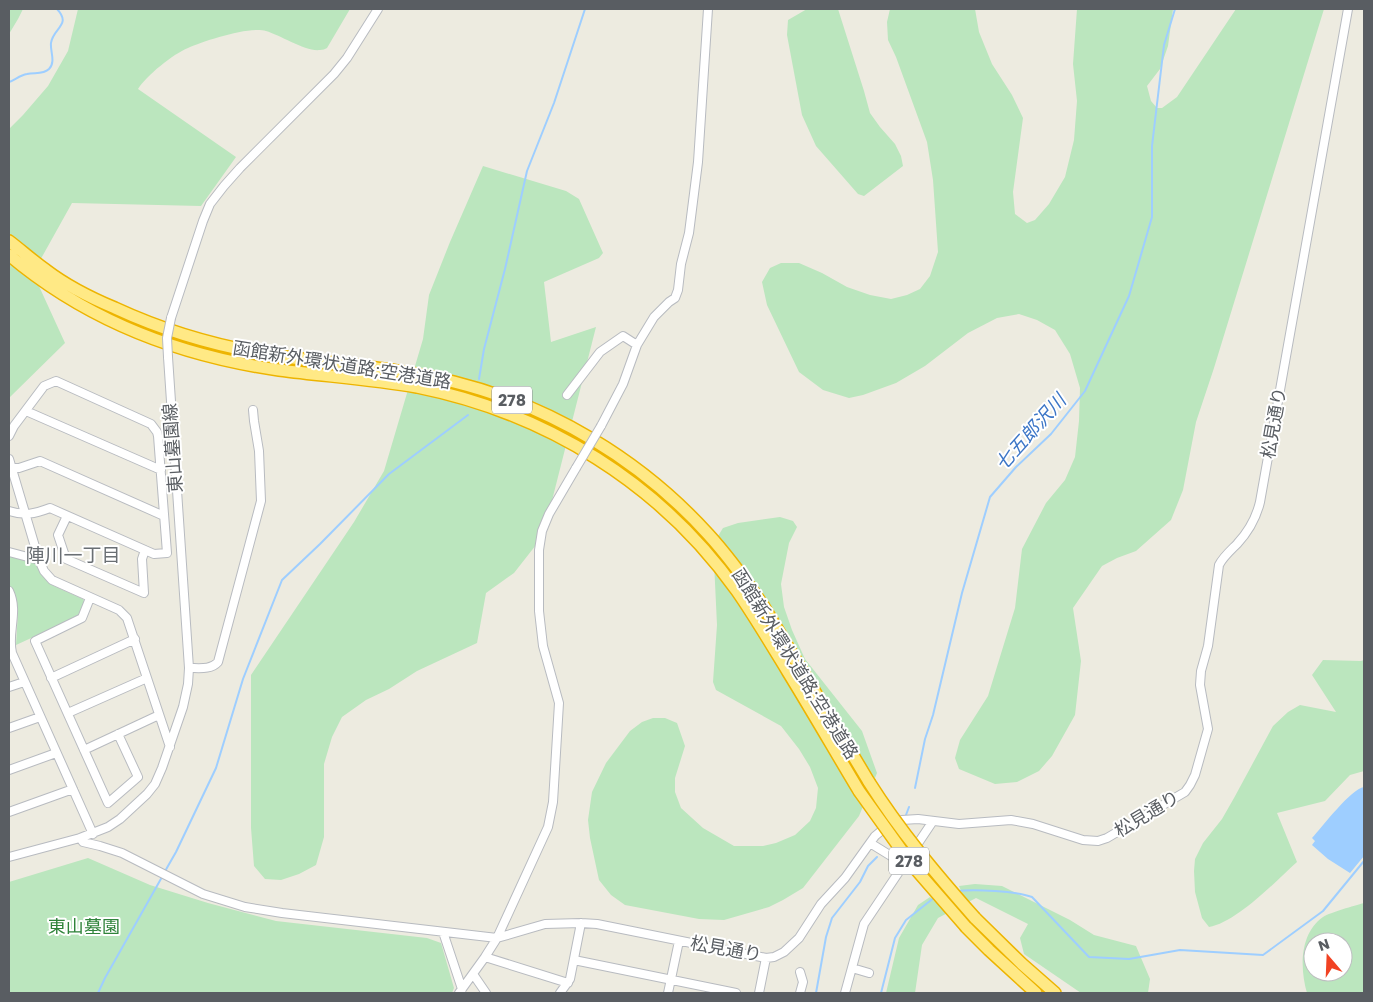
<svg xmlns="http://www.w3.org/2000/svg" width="1373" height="1002" font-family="Poppins,'Noto Sans JP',sans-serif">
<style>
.green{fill:#bbe6be;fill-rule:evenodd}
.water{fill:#9eceff}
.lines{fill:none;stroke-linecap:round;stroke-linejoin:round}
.stream{stroke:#9eceff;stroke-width:2}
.minor-casing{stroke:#b8bbc0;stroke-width:10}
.highway-casing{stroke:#edb400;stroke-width:14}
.minor{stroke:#fff;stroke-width:8}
.highway{stroke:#ffe985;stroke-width:11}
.minor-bridge-casing{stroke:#b8bbc0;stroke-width:10;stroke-linecap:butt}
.highway-bridge-casing{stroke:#edb400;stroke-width:14;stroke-linecap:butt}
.minor-bridge{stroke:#fff;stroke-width:8}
.highway-bridge{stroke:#ffe985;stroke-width:11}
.labels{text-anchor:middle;stroke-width:4;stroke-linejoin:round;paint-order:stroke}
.shield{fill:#fff;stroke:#8b8e91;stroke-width:1}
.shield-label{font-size:16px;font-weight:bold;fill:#595d62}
.street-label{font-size:18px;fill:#595d62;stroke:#fff}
.park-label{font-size:18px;fill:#2f833a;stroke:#fff}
.water-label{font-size:19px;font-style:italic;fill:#3c76c7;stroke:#fff}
.neighbourhood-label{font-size:19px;fill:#6a6f74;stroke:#fff}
</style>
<rect width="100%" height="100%" fill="#edebe0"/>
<path class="green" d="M9,9h14l-5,10 -9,15z
M78,9h272l-23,39c-2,1 -4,2 -7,2 -14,2 -40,-15 -54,-19 -17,-5 -62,10 -78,17 -15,6 -42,28 -50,41l98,68 -35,49 -129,-3 -39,70 32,70 -56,55v-269l14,-14 25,-29 20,-35z
M807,9h31l26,82 6,22 10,14 15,17 6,12 2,10 -39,30 -6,-2 -42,-48 -14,-31 -15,-80 1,-15z
M890,9h85l4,23 13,32 20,31 11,23 -10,74 2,22 12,9 8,-3 14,-16 16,-27 9,-37 3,-39 -4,-37 4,-55h96l-5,37 -8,23 -13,17 4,15 6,7h5l15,-11 59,-88h88l-110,359 -18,54 -13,68 -12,30 -35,31 -19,7 -15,8 -29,42 8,53 -6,54 -23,41 -13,15 -22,11 -22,2 -36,-15 -4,-11 5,-18 28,-44 27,-88 7,-59 24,-46 19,-23 10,-23 4,-36 1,-33 -10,-34 -15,-24 -18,-10 -18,-6 -22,4 -29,15 -43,33 -29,17 -33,12 -14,3 -26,-8 -24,-18 -32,-67 -5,-23 8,-14 11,-5h18l23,10 25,14 23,8 21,4 16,-4 13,-6 10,-13 8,-24 -5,-72 -6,-38 -31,-85 -8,-17 -1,-18z
M483,166l83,25 13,8 24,54 -4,5 -55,24 7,60 45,-15 -53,209 -29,37 -28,20 -9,50 -60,28 -28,18 -23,11 -24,17 -10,20 -8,27v73l-8,28 -17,9 -18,6 -16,-1 -11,-13 -3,-38v-153l103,-153 30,-51 39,-132 6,-44 21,-53z
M780,517l13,4 4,6 -8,16 -8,41 3,23 8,23 13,29 57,72 15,42 -18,43 -56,72 -20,12 -14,7 -45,13 -25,-1 -74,-14 -14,-10 -12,-15 -9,-42 -2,-18 4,-28 14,-29 24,-32 12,-9 11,-4h12l12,5 8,23 -10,32v14l6,16 22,20 31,18h29l13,-3 19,-8 15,-14 6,-13 2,-20 -8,-21 -11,-18 -18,-23 -65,-36 -3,-8 4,-57 -3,-63 1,-21 8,-13 15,-5z
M9,556l25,7 3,3 11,16 6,4 29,13 2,4 -6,13 -63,29 2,-33 -3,-16 -6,-12z
M1323,660l38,1 3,-1v111l-14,4 -25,26 -48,12 20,49c-21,19 -61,61 -88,65l-7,-9 -7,-26 -1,-21 1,-12 8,-16 19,-24 12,-21 39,-72 15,-14 12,-7 36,7 -24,-37z
M88,858l62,27 58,18 68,18 151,17 14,5 13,45 -2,5h-443v-111z
M975,884l27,2 68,34 24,15 42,11 14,33 -2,14h-67l-57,-39 -4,-16 8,-14 -52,-26 -38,20 -16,27 -7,48h-29l13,-55 19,-33 12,-8 13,12 20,-14 -4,-9z
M1364,903v90h-57c-7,-24 -8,-59 16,-76 8,-5 31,-11 41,-14zM1313,942h30v30h-30z"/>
<path class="water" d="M1364,787v69l-14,17 -22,-14 -16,-14 3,-4 -3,-3c10,-11 39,-49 52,-51z"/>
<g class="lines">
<path class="stream" d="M9,82c6,-2 11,-7 18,-8 7,-2 16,1 22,-5 7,-7 1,-18 2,-26 2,-15 21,-18 6,-34
M479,379l5,-30 21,-80 22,-98 27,-68 31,-94
M915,788l10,-49 8,-24 29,-122 28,-96 26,-30 35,-33 34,-43 44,-95 23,-79v-71l12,-101 11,-36
M906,815l3,-8
M164,873l12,-21 40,-84 27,-89 39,-99 38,-36 69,-70 79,-59
M957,891c18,-2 58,0 75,6l57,60 40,2 51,-9 83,5 60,-44 41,-50
M98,993l7,-15 57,-101
M816,993l10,-56 6,-19 28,-36 8,-16 9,-9
M881,993l14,-55 11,-18 29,-23"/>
<g class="minor-casing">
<path id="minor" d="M171,318l32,-97 7,-17 14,-18 16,-18 94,-94 13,-16 31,-49
M567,395l33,-43 23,-16 14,9
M26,411l135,59
M601,426l22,-42 14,-39 17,-28 15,-15 6,-4 3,-8 3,-26 8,-31 9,-71 10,-153
M9,436l5,-10 30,-40 12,-5 95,43 6,8 1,4 9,117 -13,1 -104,-46c-16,6 -25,8 -41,3
M9,459l30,101 5,11 8,9 67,30 8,8 43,129
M9,468h10l21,-7 124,55
M67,516l-9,19 8,24 78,34 -2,-34 3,-9
M9,552l30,8
M9,591c10,21 -2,41 3,62l81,181
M90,598l-8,20 -47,23 73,162 30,-26 -20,-43
M189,668c10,0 22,2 29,-6l43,-161 -2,-50 -5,-30 -1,-11
M51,678l84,-39
M9,687l15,-5
M68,713l79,-35
M9,728l31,-11
M84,750l75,-35
M9,770l47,-17
M9,812l64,-23
M80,838l3,4 17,4 22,7 81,41 42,13 37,6 215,25 51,-111 5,-25 6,-99 -16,-57 -4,-35v-61l3,-19 7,-17 27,-46
M870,843l34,21
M9,857l71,-19 28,-11 12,-8 27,-25 8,-10 7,-16 21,-61 5,-23 1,-16 -21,-311
M443,932l19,57
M485,957l83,26
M574,960l162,33
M852,968l17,5
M473,974l13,19
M459,993l26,-36 12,-19 48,-14 36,-1 16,1 169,34 8,-1 10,-5 15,-14 22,-34 24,-26 30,-42 11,-9 16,-7 16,-1 41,5 52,-4 22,4 50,16 15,1 9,-3 78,-46 5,-7 5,-10 13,-46 -8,-44 1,-14 7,-25 11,-81c4,-8 11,-14 18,-21 12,-13 19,-25 23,-42l88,-493
M560,993l10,-14 11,-56
M668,993l11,-52
M759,993l7,-35
M800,993l3,-11 -3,-10
M845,993l19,-69 69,-103"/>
</g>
<g class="highway-casing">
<path id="highway" d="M9,241c12,9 24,20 37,29 21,16 45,28 69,38 54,25 111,41 171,49 56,8 113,11 168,25 97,24 187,78 254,152 21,23 39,48 56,73l105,175
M9,255c77,65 171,101 270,115 46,6 92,9 138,17 129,26 243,96 320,204 18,26 34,53 51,81 24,39 47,79 71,119
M975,918l47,46 33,29
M966,927l23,23 47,43"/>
</g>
<use href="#minor" class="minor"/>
<use href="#highway" class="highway"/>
<g class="minor-bridge-casing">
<path id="minor-bridge" d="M168,357l-1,-19 4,-20
M576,468l25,-42"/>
</g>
<g class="highway-bridge-casing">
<path id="highway-bridge" d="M869,782c31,49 67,92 106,136
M859,791l53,74 54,62"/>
</g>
<use href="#minor-bridge" class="minor-bridge"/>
<use href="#highway-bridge" class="highway-bridge"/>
</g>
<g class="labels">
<g class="shield">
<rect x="492" y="386.5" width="40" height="27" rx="4"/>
<rect x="889" y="847.5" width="40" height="27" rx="4"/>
</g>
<g class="shield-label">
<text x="512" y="406">278</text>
<text x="909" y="867">278</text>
</g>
<g class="street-label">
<text transform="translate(342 365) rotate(9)" y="6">函館新外環状道路;空港道路</text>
<text transform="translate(1274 423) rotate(-80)" y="6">松見通り</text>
<text transform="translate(173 448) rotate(-94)" y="6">東山墓園線</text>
<text transform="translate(795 664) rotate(58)" y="6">函館新外環状道路;空港道路</text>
<text transform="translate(1147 814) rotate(-31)" y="6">松見通り</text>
<text transform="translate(726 949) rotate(10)" y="6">松見通り</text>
</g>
<g class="park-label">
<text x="84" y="933">東山墓園</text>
</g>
<g class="water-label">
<text transform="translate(1030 432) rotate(-48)" y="7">七五郎沢川</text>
</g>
<g class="neighbourhood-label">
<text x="73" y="562">陣川一丁目</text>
</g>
</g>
<rect width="1373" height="1002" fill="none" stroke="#595d62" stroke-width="20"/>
<g transform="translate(1328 957) rotate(341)"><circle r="24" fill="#ffffff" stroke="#bdbec0"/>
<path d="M0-4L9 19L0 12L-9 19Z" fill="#f14223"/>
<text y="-8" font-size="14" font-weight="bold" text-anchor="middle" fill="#595d62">N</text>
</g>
</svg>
